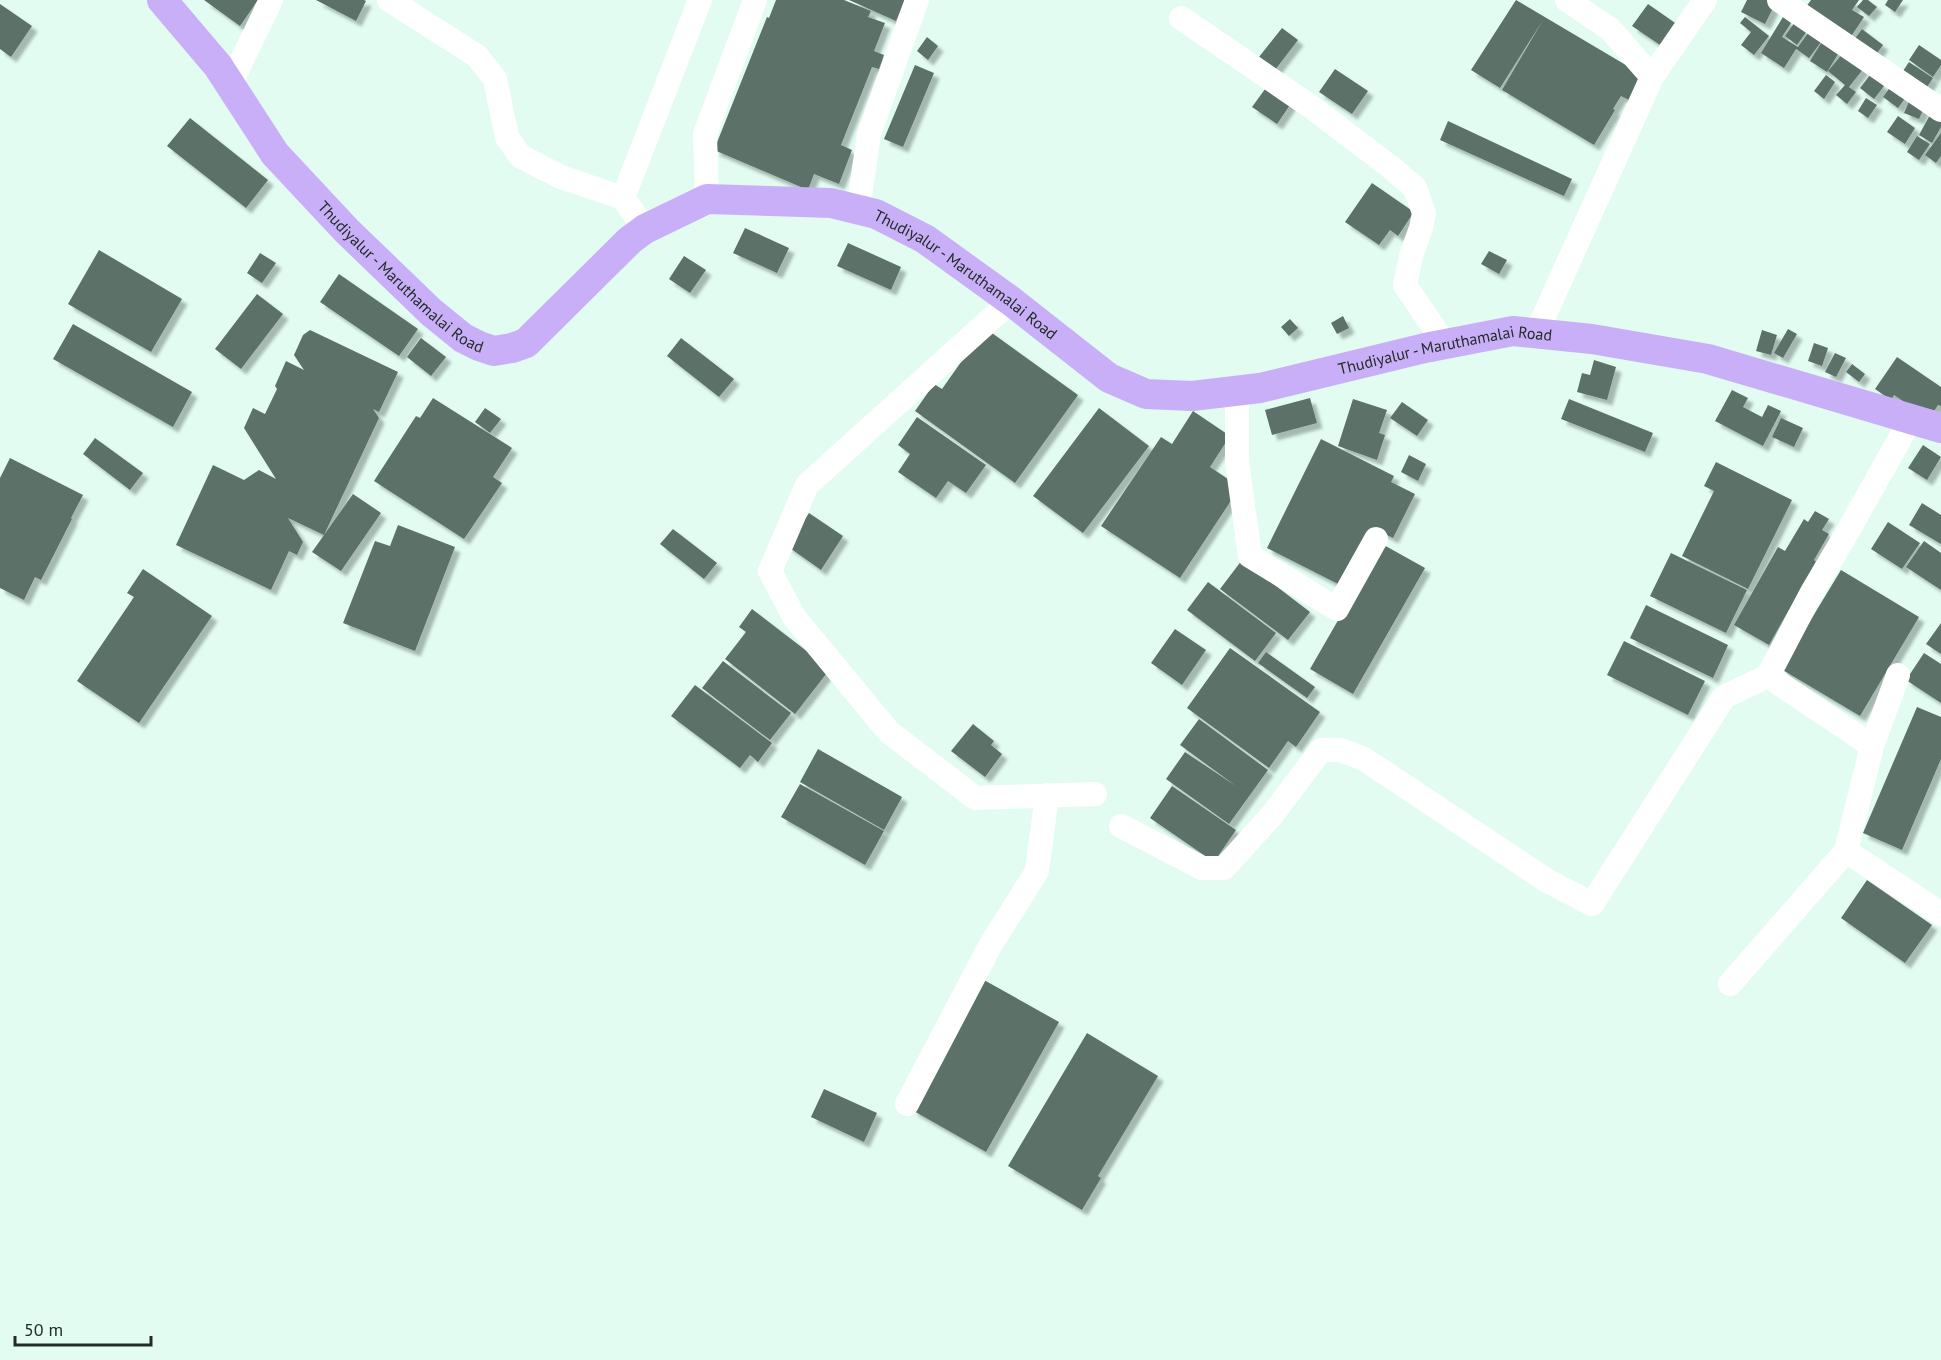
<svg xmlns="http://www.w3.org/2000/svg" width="1941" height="1360" font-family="'PT Sans',sans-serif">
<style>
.building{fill:#5b7269;filter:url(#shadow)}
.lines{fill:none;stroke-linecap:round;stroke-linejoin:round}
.minor{stroke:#fff;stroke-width:24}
.major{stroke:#c9aff8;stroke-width:30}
.labels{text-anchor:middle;stroke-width:6;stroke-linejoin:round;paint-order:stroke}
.street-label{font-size:16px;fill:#222c28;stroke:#e2fcf2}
</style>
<defs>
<filter id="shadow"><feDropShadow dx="5.5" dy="5.5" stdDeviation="1.5" flood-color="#0004"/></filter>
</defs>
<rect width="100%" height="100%" fill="#e2fcf2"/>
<path class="building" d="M204,0h54l-18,26z
M316,0h48l2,1 -10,20z
M776,0h68l27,11 -3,6 17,6 -11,28 10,4 -5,14 -7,-2 -31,78 11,5 -13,34 -25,-10 -6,16 -94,-40 53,-133 2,1z
M849,0h56l-9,21z
M1516,0l130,77 -15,24 -10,-5 -8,13 2,1 -21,35 -92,-55 41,-70 -43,68 -29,-18z
M1747,0h21l7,4 -10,20 -24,-12z
M1811,0h48l-7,10 12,7 -16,24 -45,-30z
M1863,0h5l9,7 -8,9 -12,-9z
M1888,0h15l-8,12 -10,-7z
M0,4l32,22 -21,31 -11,-8z
M1648,4l30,21 -15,22 -31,-21z
M1745,17l24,19 -15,19 -13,-10 10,-13 -11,-9z
M1783,17l8,6 -9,14 16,10 13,-18 13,9 -15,20 -13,-9 -12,19 -23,-15z
M1795,22l12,9 -10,14 -12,-9z
M1282,28l16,12 -23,30 -16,-13z
M1862,29l21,16 -11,15 -21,-16z
M927,37l11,9 -10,14 -11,-9z
M1823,40l17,11 -13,21 -17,-11z
M1919,45l22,15v5l-8,12 -24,-17z
M1844,52l20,16 -15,19 7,5 -9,12 -11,-9 9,-10 -17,-14z
M1909,62l24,16 -8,12 -24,-16z
M915,65l19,8 -31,74 -19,-8z
M1335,69l33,22 -16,23 -33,-22z
M1826,75l9,7 -11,17 -10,-8z
M1870,75l14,11 -10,13 -14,-11z
M1268,85l24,17 -15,22 -25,-17z
M1891,86l15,11 -8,11 -15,-11z
M1911,97l15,6 -7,16 -15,-6z
M1866,98l11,7 -9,13 -10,-7z
M1931,113l10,5v9l-9,16 -13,-8z
M1898,116l17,12 -10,16 -18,-12z
M190,118l78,62 -22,28 -79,-62z
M1448,121l124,58 -8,17 -124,-56z
M1941,133v23l-5,7 -11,-8z
M1917,136l13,8 -11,16 -12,-8z
M1372,183l42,29 -16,24 -8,-6 -11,15 -34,-23z
M745,228l44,20 -12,25 -44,-20z
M848,243l53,24 -10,23 -54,-24z
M99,250l83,49 -31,53 -83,-48z
M1489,251l18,9 -8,14 -18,-10z
M260,253l16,10 -14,20 -15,-10z
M684,256l22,14 -16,23 -21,-14z
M339,274l79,55 -19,27 -79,-54z
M257,294l26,20 -42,55 -26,-20z
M1343,316l6,12 -12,6 -6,-11z
M1290,319l8,9 -9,8 -8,-9z
M73,324l119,68 -19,35 -120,-68z
M985,328l93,67 -63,88 -100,-72 19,-27 8,5z
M1788,329l9,5 -14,24 -9,-5z
M310,330l88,42 -19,40 -6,-3 6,9 -55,117 -36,-17 15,24 -6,13 -8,-4 -18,39 -95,-45 37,-80 31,15 15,-10 17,9 -32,-51 9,-20 12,6 12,-25 -2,-3 11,-25 18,9 -10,-15 9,-20z
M1762,330l15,5 -6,20 -15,-4z
M421,338l25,19 -15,19 -24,-19z
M681,338l53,41 -15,18 -52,-41z
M1814,343l14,5 -6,18 -14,-5z
M1835,353l11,5 -10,19 -11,-5z
M1897,357l44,30v19l-3,-1 -9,14 -35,-24 -3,5 -16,-11z
M1594,360l22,7 -9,33 -30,-8 5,-19 8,2z
M1852,364l13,10 -6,8 -13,-10z
M1732,390l16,8 -5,9 19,10 6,-12 13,6 -18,35 -48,-25z
M433,398l79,50 -19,29 9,6 -38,56 -90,-58 42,-65 4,2z
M1310,398l7,25 -45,12 -7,-25z
M1353,399l34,11 -8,23 6,2 -8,25 -39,-14z
M1569,399l84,34 -8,19 -84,-33z
M1402,402l26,18 -11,16 -27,-18z
M485,408l16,11 -11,14 -15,-11z
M1099,408l50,38 -66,87 -50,-37z
M1193,411l37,25 -20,31 30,20 -60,91 -79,-52 60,-89 11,7z
M917,417l69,48 -20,28 -18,-12 -12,17 -38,-26 12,-18 -12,-9z
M1781,418l22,10 -9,19 -22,-10z
M95,438l48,35 -13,17 -47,-36z
M1321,439l73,37 -3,6 24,12 -22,44 -20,-10 -29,59 -77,-39z
M1923,445l18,12 -14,23 -19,-12z
M1409,455l17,9 -8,17 -17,-9z
M10,458l73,37 -12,23 1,1 -31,61 -6,-3 -11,23 -24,-12v-110z
M1716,462l76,38 -44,89 -66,-33 32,-65 -10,-5z
M353,494l28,19 -40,58 -29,-19z
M1922,503l19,12v29l-32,-19z
M1815,511l14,8 -7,11 7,4 -15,26 2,2 -47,83 -35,-20 44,-78 7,4 19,-32 4,3z
M809,513l34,23 -22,34 -34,-24z
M1888,522l32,21 -18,26 -31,-20z
M398,525l57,22 -40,104 -72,-28 32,-82 15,5z
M673,529l44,34 -13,16 -44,-35z
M1924,541l17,12v37l-35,-23z
M1382,544l43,24 -72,126 -43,-25z
M1671,553l76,37 -21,43 -76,-37z
M1242,560l68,52 -22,28 -68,-51z
M143,569l69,47 -73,107 -62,-42 57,-84 -7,-4z
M1841,570l78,47 -59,99 -79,-47z
M1208,582l68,51 -21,28 -68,-51z
M1646,605l82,40 -15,33 -83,-40z
M752,609l78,60 -35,45 -70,-55 21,-27 -7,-5z
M1941,623v31l-15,-10z
M1175,629l31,21 -24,35 -31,-22z
M1624,641l81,40 -17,34 -81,-40z
M1230,648l90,64 -24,35 -8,-6 -19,27 -82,-60z
M1266,652l49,35 -8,11 -49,-35z
M1924,653l17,11v39l-35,-23z
M723,661l68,52 -21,27 -68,-52z
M695,685l77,58 -14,19 -8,-7 -10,13 -69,-52z
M1917,707l24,10v42l-39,91 -39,-17z
M1199,719l69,51 -39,54 -63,-45 19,-27 51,34 -56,-41z
M973,724l21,17 -3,4 11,9 -17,23 -34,-26z
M818,749l84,48 -18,33 -84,-48z
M800,784l84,47 -19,34 -84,-48z
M1172,786l64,44 -22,32 -64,-44z
M1867,880l65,45 -27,38 -64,-45z
M984,980l75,42 -73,130 -74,-42z
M1087,1033l71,43 -60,100 3,2 -19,32 -74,-44z
M824,1089l53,24 -13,29 -53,-25z"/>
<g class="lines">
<path class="minor" d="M389,0l88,56 18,23 12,58 13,19 41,21 62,21 22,31
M1567,0l43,29 42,48
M1779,0l162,110
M1181,18l129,88 78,59 27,23 9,25 -3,15 -10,28 -6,29 40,59
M230,85l41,-85
M623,198l77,-198
M707,199l-2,-65 50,-134
M858,210l11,-76 48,-134
M1011,301l-204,184 -37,86 24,46 94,114 87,67 120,-4
M1536,334l116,-257 53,-77
M1237,391v71l13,94 87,53 39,-70
M1768,676l104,70
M1121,826l81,42h22l48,-53 49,-65h20l23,9 182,121 46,24 132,-207 44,-21 44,-84 36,-61 63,-112
M1846,851l95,63
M1730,984l116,-133 26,-105 26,-71
M907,1104l83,-158 47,-75 10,-76"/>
<path class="major" id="s1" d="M162,0l56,66 57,88 72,77 84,81 32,26 16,8 15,5 18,-3 14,-5 104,-103 15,-11 62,-30 124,4 45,11 49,25 86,62 98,77 37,16 46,2 68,-8 165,-40 88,-17 79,8 116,20 233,69"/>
</g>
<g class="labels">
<g class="street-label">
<text dy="6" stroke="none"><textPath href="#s1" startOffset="368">Thudiyalur - Maruthamalai Road</textPath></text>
<text dy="6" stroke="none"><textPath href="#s1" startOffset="1034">Thudiyalur - Maruthamalai Road</textPath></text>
<text dy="6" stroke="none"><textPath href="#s1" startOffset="1556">Thudiyalur - Maruthamalai Road</textPath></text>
</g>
</g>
<path d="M15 1336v9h136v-9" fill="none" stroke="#222c28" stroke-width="3"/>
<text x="24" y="1336" font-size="18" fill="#222c28" stroke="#e2fcf2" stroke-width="4.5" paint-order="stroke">50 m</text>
</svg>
